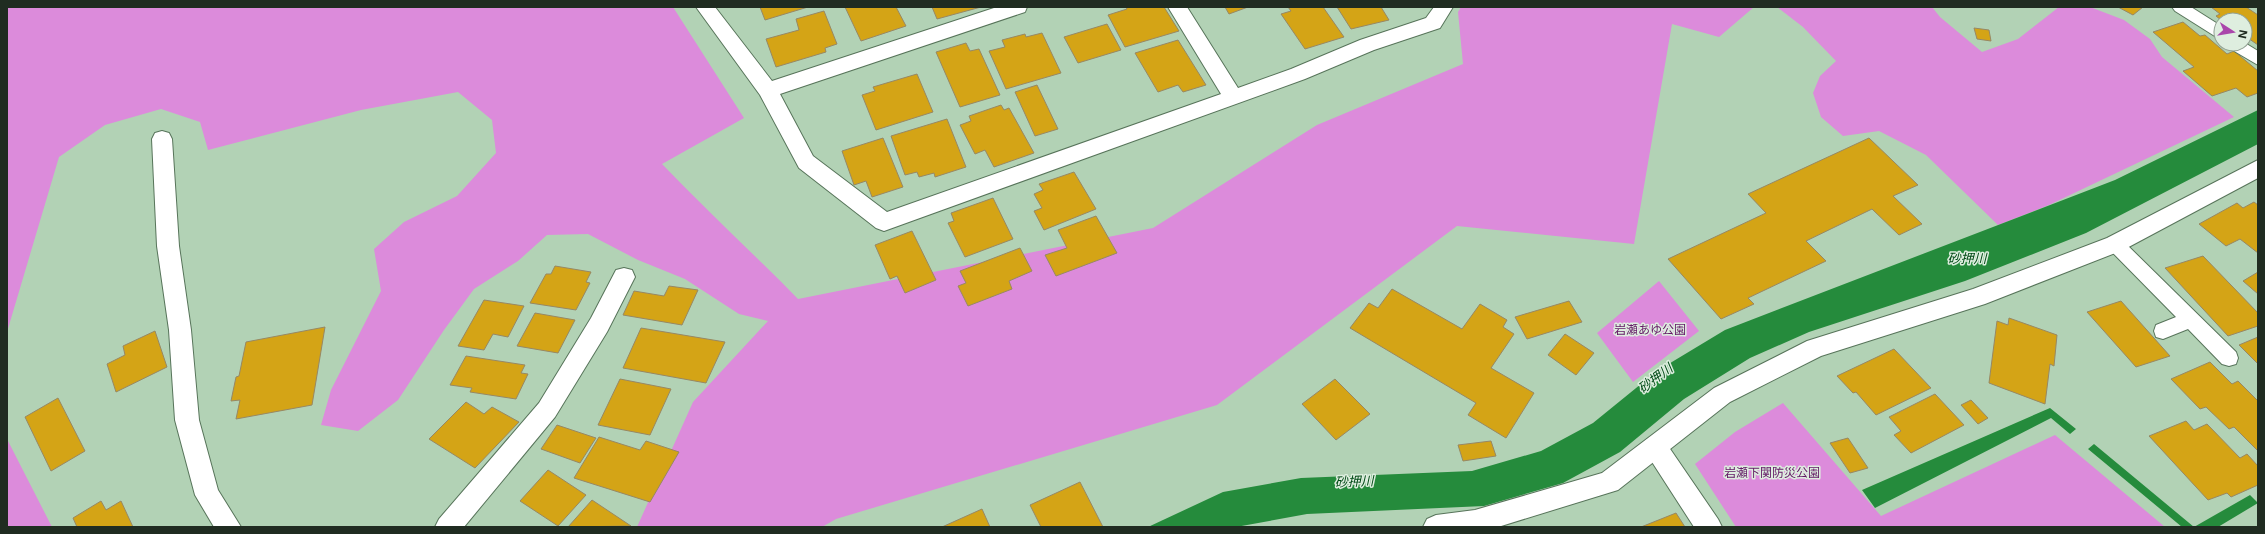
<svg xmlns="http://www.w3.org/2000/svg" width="2265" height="534" font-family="Inter,'Noto Sans JP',sans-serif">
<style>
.green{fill:#dc8bdb}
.water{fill:#258b3c}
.building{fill:#d4a416;stroke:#978864}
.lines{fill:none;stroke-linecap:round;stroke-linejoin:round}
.service-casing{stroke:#57745a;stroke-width:2}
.minor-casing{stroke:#57745a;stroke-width:2}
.tertiary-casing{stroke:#57745a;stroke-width:2}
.service{fill:#fff;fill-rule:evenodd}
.minor{fill:#fff;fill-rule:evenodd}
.tertiary{fill:#fff;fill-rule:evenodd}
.labels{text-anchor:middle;stroke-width:3;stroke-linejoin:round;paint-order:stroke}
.park-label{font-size:12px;fill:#621764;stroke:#deeedf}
.water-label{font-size:13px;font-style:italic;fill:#004a16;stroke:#deeedf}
</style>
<rect width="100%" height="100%" fill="#b2d2b5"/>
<path class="green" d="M7,7h666l71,111 -82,46c44,46 91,89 136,135l355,-71 164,-103 146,-61 -5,-52 3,-5h293l-35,30 -47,-13 -38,220 -177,-18 -240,179 -381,114 -14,8h-185l56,-125 75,-81 -29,-7 -54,-35 -47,-19 -50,-26 -41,1 -29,26 -44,28 -30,41 -46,70 -40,31 -37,-6 10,-35 50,-99 -7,-42 30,-27 53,-26 39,-43 -4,-33 -34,-28 -97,18 -153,40 -8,-28 -39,-13 -56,16 -46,32 -52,175z
M1777,7h155l8,10 42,35 36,-13 41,-32h31l34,13 26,19 12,18 72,60 -185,88 -51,20 -72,-70 -47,-24 -36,5 -22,-19 -8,-24 7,-17 16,-15 -33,-34z
M1659,281l40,50 -66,51 -36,-49z
M1783,403l98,113 174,-81 110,92h-429l-41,-63 40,-32z
M7,439l45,88h-45z"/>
<path class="water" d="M2258,110v34l-172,89 -121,48 -156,51 -59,26 -66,41 -64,53 -57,31 -79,23 -177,8 -71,13h-88l75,-35 78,-14 171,-7 69,-20 52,-28 64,-52 68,-41 390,-150z
M2050,408l26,21 -6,5 -19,-16 -176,90 -13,-18z
M2094,444l100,83h-12l-94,-78z
M2250,495l8,8 -40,24h-24z"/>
<path class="building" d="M760,7h48l-43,13z
M845,7h51l10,19 -45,15z
M932,7h49l-44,12z
M1126,7h38l15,24 -54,16 -17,-32 19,-6z
M1225,7h23l-19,7z
M1288,7h35l21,30 -39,12 -24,-35 10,-3z
M1337,7h44l8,13 -38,9z
M2118,7h25l-10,8z
M2211,7h35l12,8v30l-13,-9v-16h-24l-5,-4 4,-2z
M824,11l13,33 -12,4 1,4 -50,15 -10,-28 33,-9 -3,-11z
M2183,22l17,14 5,-1 22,19 7,-3 24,20v22l-11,4 -11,-9 -24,8 -29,-25 11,-4 -41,-35z
M1107,24l14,26 -43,13 -14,-26z
M1974,28l15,2 2,11 -14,-2z
M1042,33l19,40 -55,16 -17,-38 16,-4 -3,-7 23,-6 1,3z
M1178,40l28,45 -23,7 -5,-7 -20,7 -23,-39z
M966,43l4,8 9,-2 21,46 -40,12 -24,-55z
M917,74l16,38 -57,18 -14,-35 13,-4 -2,-4z
M1037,85l21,44 -23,7 -20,-44z
M1001,105l3,5 5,-2 25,45 -40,14 -9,-17 -10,4 -15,-29 11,-4 -2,-5z
M947,119l19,48 -31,10 -1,-4 -15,4 -2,-5 -12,3 -14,-39z
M883,138l20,49 -31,10 -6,-16 -12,4 -12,-34z
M1869,138l49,47 -25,11 29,28 -23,11 -27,-26 -66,32 20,20 -78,37 6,6 -33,15 -53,-60 98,-46 -18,-19z
M1074,172l22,37 -52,21 -10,-19 8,-3 -8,-14 9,-4 -4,-6z
M993,198l20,41 -48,18 -17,-34 6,-2 -3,-8z
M2254,202l4,3v48l-18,-14 -14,7 -27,-22 38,-21 6,5z
M1096,216l21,37 -61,23 -11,-21 22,-7 -9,-18z
M912,231l24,49 -31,13 -8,-17 -7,3 -15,-34z
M1020,248l12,23 -23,10 3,8 -44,17 -10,-20 8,-3 -6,-12z
M2203,256l55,57v13l-30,10 -63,-68z
M555,266l36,6 -5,10 4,1 -14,27 -46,-7 16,-29h5z
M2258,272v22l-15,-13z
M669,286l29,4 -16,35 -59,-10 11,-24 30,5z
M1392,289l70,40 18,-25 27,16 -4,7 11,7 -23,34 43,25 -28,45 -38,-23 8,-12 -126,-75 19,-25 9,5z
M484,300l40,6 -16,31 -15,-3 -9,16 -26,-4z
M1569,301l13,21 -55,17 -12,-22z
M2121,301l49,55 -34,11 -49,-55z
M535,313l40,7 -17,33 -41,-7z
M2009,318l48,17 -3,31 -4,-2 -5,40 -56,-21 8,-62 11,4z
M325,327l-13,78 -76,14 4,-19 -9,1 5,-24 3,-1 7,-34z
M641,328l84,14 -19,41 -83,-15z
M155,331l12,36 -51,25 -9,-28 18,-9 -2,-9z
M1565,334l29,19 -18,22 -28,-20z
M2258,337v27l-19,-19z
M1894,349l37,39 -55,27 -20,-23 -3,1 -16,-17z
M466,356l59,9 -4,8 7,1 -12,25 -46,-7 2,-4 -22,-3z
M2210,362l22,22 6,-3 20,20v50l-24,-24 -5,2 -23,-22 -6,2 -29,-30z
M620,379l51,10 -21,46 -52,-10z
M1335,379l35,35 -34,26 -34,-36z
M1935,394l29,31 -53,28 -17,-18 7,-4 -12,-14z
M58,398l27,53 -34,20 -26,-54z
M1971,400l17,18 -10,6 -17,-19z
M466,402l18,12 8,-7 27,15 -44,46 -46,-29z
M2186,421l8,9 13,-6 33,34 7,-4 11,12v19l-27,12 -4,-4 -19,7 -59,-64z
M557,425l39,13 -16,25 -39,-14z
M599,437l41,13 6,-9 33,11 -29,50 -76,-24z
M1848,438l20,30 -18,5 -20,-30z
M1491,441l5,15 -33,5 -5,-16z
M548,470l38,25 -28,31 -38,-25z
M1080,482l23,45h-62l-11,-22z
M592,500l39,26 -63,1z
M101,501l5,9 15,-9 12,26h-56l-4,-9z
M982,509l8,18h-48z
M1676,513l9,14h-44z"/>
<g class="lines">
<g class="service-casing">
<path id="service" d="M2172,7h19l30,19v14l-46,-29z
M2245,43l13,8v14l-29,-17 -2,-4z
M2115,237l6,2 115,113 2,6 -2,6 -7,2 -7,-2 -34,-35 -25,10 -7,-2 -2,-6 2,-6 20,-8 -67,-68 -3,-5 3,-5z"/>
</g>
<g class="minor-casing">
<path id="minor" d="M696,7h19l57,74 225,-74h30l-2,5 -245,82 33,62 74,56 334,-118 -53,-87h19l51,81 53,-19 69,-29 66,-22 8,-11h19l-13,21 -66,22 -69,29 -421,152 -8,-3 -77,-60 -39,-73z
M162,131l7,2 3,6 7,107 12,84 8,90 19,70 23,37h-27l-19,-32 -20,-75 -6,-90 -12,-84 -5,-107 3,-6z
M624,268l8,2 3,7 -28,55 -52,85 -91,110h-29l4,-8 100,-116 52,-85 25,-48z
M1655,437l9,3 54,79 4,8h-28l-51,-79 3,-8z"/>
</g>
<g class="tertiary-casing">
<path id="tertiary" d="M2258,160v18l-135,72 -138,54 -164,52 -91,46 -112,88 -120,37h-75l4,-8 9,-4 39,-5 127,-37 112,-85 93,-47 166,-52 134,-51z"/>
</g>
<use href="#service" class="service"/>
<use href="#minor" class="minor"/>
<use href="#tertiary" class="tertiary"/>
</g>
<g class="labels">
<g class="park-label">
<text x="1650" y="334">岩瀬あゆ公園</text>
<text x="1772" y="477">岩瀬下関防災公園</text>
</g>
<g class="water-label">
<text x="1967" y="263">砂押川</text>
<text transform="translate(1655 378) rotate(-37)" y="5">砂押川</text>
<text transform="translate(1354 481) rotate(-2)" y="5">砂押川</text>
</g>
</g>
<rect width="2265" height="534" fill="none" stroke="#202c21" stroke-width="16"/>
<g transform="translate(2233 32) rotate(102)"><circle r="19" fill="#deeedf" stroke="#92a093"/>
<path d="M0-3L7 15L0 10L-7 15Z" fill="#aa46ab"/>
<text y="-6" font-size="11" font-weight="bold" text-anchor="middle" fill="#202c21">N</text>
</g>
</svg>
